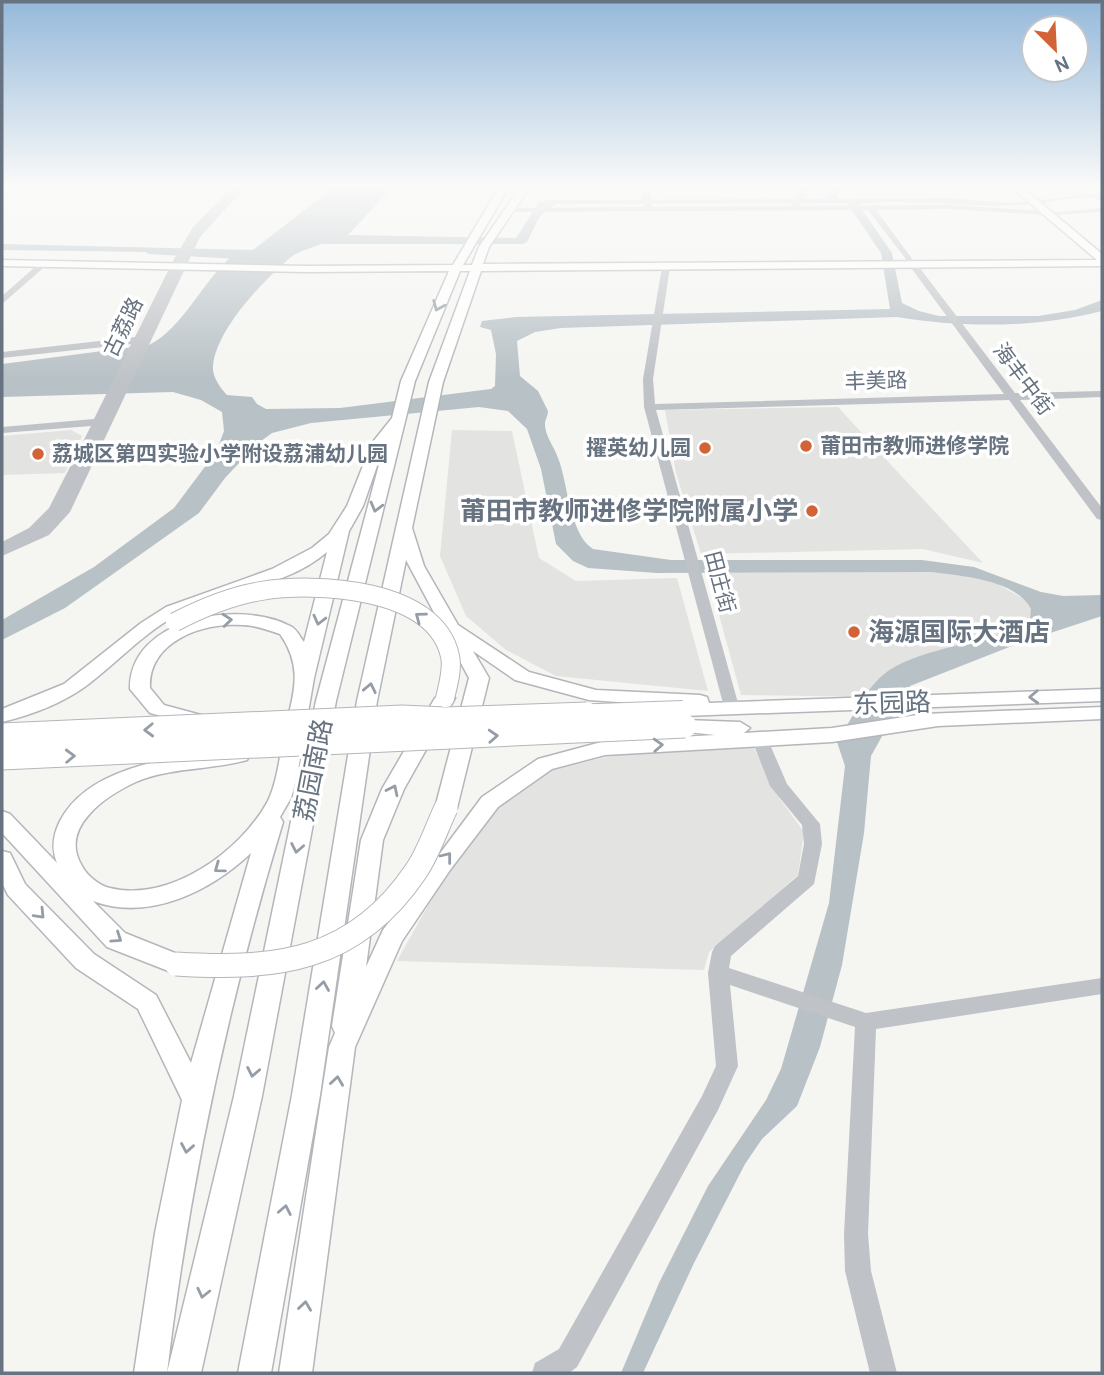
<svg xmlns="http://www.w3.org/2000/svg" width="1104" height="1375" font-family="Cabin,'Noto Sans SC',sans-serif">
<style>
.built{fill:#e3e4e2}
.water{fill:#b8c1c6;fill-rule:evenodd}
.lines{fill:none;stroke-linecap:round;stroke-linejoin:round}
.river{fill:#b8c1c6;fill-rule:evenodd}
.major-casing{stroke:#b3b6ba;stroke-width:3}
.minor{fill:#bfc2c6;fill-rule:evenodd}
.major{fill:#fff;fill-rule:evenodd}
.major-bridge-far1-casing{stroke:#b3b6ba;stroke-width:20;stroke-linecap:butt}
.major-bridge-casing{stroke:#b3b6ba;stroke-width:25;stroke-linecap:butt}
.major-bridge-far1{stroke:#fff;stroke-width:18}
.major-bridge{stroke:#fff;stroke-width:23}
.oneway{stroke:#959da6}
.poi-dot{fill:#d16336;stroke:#fff;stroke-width:2.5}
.labels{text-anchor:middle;stroke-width:7;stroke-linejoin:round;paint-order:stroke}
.far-street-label{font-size:21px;fill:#677380;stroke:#fff}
.far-poi-label{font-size:21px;font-weight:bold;fill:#677380;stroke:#fff;text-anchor:start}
.poi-label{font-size:26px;font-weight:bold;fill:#677380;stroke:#fff;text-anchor:end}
.street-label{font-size:26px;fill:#677380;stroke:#fff}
</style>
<rect width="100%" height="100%" fill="#f5f5f2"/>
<path class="built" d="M838,407l55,60 90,96 -60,-14 -222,5 -25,-81 -11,-63z
M71,430l11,6 -17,37 -63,2v-39z
M452,430l60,1 27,127 37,23 101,-3 31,113 -152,-15 -50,-26 -40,-34 -26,-60z
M705,564l268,7 68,37v16l-168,73 -132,-2z
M753,746l27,53 24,33 -6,43 -89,77 -5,18 -307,-9 43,-77 54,-76 39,-33 81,-20z"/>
<path class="water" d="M334,187h59l-45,48 168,3 23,-36 11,-2 269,-1 5,-1 7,-11h13l-8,10 5,2 106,-1 65,5 90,-10v8c-17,-8 -40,-1 -59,2 -61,8 -124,-6 -185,1l34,49 10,50 17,8 20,5h99l37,-6 27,-10v11c-65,17 -139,17 -205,6l-336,11 -26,4 -18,9 3,35 18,15 10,20c0,4 -2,7 -3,11 -1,13 9,24 13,36 10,24 11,76 35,91l78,11h251l52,7 67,25 22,4 39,-1v21l-85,28 -107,42 -39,70 -7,77 -22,132 -22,82 -23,59 -35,33 -17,25 -51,99 -51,110h-22l38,-90 49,-97 58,-86 15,-31 48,-166 16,-137 -8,-24c14,-21 26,-50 46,-67 29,-25 99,-32 137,-47l10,-8 1,-11c-16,-30 -70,-33 -100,-37l-274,1 -69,-5 -15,-7 -17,-17 -15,-75 -14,-40 -19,-18 -29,-4 -168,16 -39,10 -15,11 -32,34 -26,35 -134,95 -63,32v-20l92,-53 80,-59 42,-56 8,-21 -2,-19 -21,-12 -28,-8 -171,5v-33l147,-19c34,-17 52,-62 83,-89l-12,-3 -218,-3v-6l251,6zM843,203h4l34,50 9,56 -374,8 -34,4 -2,6 11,3 5,24 -1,32 -4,3 -151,19 -74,1 -9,-5 -5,-7 -25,-2c-7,-8 -15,-18 -14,-29 3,-37 51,-86 78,-109 8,-6 21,-9 30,-13h202l4,-2 13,-26 16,-12z"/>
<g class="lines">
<path class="river" d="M145,249l111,5 5,3 -5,3 -107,-6 -5,-3z"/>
<g class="major-casing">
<path id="major" d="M5,187h11l-14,9z
M499,187h10l-46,78h9l7,-18 41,-60h10l-41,60 -6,17 614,-4 -86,-73h11l80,67v12l-621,5 -38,111 -31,146 12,38 34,59 71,47 67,18 104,5 7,2 2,6 393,-14v12l-419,15 -7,-2 -3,-4 3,-4 -87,-6 -74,-20 -42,-29 16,27 -32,130 -3,5h-16l-3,-5 34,-130 -63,-118 -29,141 -57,394 -49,278h-33l54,-278 65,-394 72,-319 41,-111h-10l-45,110 -79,320 -74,395 -61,277h-34l67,-277 82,-395 68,-255 -21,60 -14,25 -35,147 -17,98 -6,22 -11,19 3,5c-55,181 -94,363 -116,551h-33l21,-140 27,-133 -44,-91 -62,-41 -68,-73 -6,-12v-32l8,2 15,31 69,70 62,41 35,68 60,-210c-40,38 -102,69 -158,48l32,32 60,24 3,7 -3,7 -9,3 -69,-27 -105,-114v-22l8,3 47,49c-6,-15 -4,-28 3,-42 31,-59 123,-64 180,-73l10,7 -3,5c-35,10 -74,7 -109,21 -31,14 -80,46 -56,85 5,10 18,20 28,22 60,15 131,-37 158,-87 8,-17 11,-38 14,-56 8,-45 25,-72 -2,-111 -13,-4 -25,-9 -38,-9 -40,-3 -94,17 -92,63l14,17 48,13 3,4 -3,4 -7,2 -55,-15 -20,-24c-1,-71 109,-90 160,-63 6,2 10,11 14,16l23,-90c-41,35 -101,39 -148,62 -35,18 -62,49 -93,72 -25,18 -55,29 -84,36v-13l62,-25 77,-61 25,-16 106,-38 40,-21 17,-14 18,-28 25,-63 20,-25 9,-37 48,-110 -143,1 -304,-6v-6l304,6 147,-1z
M445,692l10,6 -51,91 -21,51 -17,127 17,-37 99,-133 56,-38 67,-18 110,-6 -37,-4 -3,-5 3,-5 7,-1 55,2 10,6 -6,5 88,-5 92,-14 178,-7v12l-164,7 -106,16 -227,13 -53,14 -54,38 -48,63 -48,71 -47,106 -43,326h-33l50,-326 6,-14 -3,-7 29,-186 21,-51 53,-91z"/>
</g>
<path class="minor" d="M233,187l16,1 -18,15 -31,34 -130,275 -21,23 -47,21v-14l27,-14 20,-20 42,-82 -89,7v-6l92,-8 37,-75 -129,14v-6l133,-15 38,-76 20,-34z
M642,187h8l2,20 139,-1 12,-19h8l-12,19 150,-1 97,6 4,2 -4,2 -97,-6 -73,1 37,50 -4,3 -41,-53 -359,2 -4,-2 4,-2 135,-1z
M1102,208v4l-48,3 -4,-2z
M43,260l7,2 -48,42v-8z
M913,262l3,1 99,130 87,-2v6l-82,3 82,108v12l-5,-1 -88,-119 -353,10 82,293 -8,5 -6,-1 -80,-300 -1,-28 19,-112 4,-3 4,3 -17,112 2,25 349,-10 -95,-129z
M760,735l8,5 19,44 33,40 2,20 -8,40 -83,72 -2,12 137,45 236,-35v16l-226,35 -8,205 3,37 26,102h-27l-25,-102 -1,-37 11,-207 -125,-42 8,81 -20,44 -141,257 -8,6h-37l3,-10 24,-14 143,-253 14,-30 -8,-93 4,-21 3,-6 83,-70 6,-32 -2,-19 -32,-39 -18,-46z"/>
<use href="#major" class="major"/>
<g class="major-bridge-far1-casing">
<path id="major-bridge-far1" d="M175,622c27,-14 55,-26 86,-31 53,-9 174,-4 189,65 3,13 -2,29 -5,42
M541,715l142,-5"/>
</g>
<g class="major-bridge-casing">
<path id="major-bridge" d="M2,735l400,-18 43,2 142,-5
M2,758l683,-32
M176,964c100,6 179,-2 240,-93 13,-19 20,-42 30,-63"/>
</g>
<use href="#major-bridge-far1" class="major-bridge-far1"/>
<use href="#major-bridge" class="major-bridge"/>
</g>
<defs><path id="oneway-chevron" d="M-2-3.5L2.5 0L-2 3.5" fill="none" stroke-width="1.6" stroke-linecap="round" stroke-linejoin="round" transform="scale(1.75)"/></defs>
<g class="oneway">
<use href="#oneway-chevron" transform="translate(438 306) rotate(113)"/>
<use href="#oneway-chevron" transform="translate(376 507) rotate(105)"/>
<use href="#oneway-chevron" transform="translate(420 617) rotate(-143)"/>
<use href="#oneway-chevron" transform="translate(227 620) rotate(-5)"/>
<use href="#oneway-chevron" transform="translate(319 620) rotate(104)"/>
<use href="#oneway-chevron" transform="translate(370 688) rotate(-78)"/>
<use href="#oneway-chevron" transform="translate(1034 697) rotate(178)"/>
<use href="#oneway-chevron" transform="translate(149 730) rotate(178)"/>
<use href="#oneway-chevron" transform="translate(493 736) rotate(-3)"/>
<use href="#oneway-chevron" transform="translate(658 745) rotate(-3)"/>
<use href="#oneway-chevron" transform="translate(70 756) rotate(-2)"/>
<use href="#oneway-chevron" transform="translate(393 790) rotate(-64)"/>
<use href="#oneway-chevron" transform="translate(297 848) rotate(101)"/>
<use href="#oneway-chevron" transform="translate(447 857) rotate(-52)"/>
<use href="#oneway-chevron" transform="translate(219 868) rotate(144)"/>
<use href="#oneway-chevron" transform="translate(40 914) rotate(46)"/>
<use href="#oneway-chevron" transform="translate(117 938) rotate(34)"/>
<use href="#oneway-chevron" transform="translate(323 986) rotate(-81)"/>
<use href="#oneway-chevron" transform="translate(253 1072) rotate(101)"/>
<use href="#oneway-chevron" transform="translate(337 1081) rotate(-82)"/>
<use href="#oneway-chevron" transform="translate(187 1148) rotate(100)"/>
<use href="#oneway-chevron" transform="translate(285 1210) rotate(-79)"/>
<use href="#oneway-chevron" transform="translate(203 1293) rotate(103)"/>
<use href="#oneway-chevron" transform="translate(305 1306) rotate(-82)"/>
</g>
<linearGradient id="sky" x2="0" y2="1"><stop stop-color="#95b9da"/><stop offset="0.49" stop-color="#fafaf9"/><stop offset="1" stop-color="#fafaf9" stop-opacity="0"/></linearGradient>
<rect width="1104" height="380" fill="url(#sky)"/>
<g class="poi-dot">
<circle cx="806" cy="446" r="7"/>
<circle cx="705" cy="448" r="7"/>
<circle cx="38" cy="454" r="7"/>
<circle cx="812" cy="511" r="7"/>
<circle cx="854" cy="632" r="7"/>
</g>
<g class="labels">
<g class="far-street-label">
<text transform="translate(123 327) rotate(-64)" y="7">古荔路</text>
<text transform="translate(1023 379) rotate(53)" y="7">海丰中街</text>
<text transform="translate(876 381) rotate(-2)" y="7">丰美路</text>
<text transform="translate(720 582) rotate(75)" y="7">田庄街</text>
</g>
<g class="far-poi-label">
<text x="820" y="453">莆田市教师进修学院</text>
<text x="691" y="455" text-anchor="end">擢英幼儿园</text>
<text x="52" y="461">荔城区第四实验小学附设荔浦幼儿园</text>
</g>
<g class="poi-label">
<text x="798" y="520">莆田市教师进修学院附属小学</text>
<text x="868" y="641" text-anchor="start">海源国际大酒店</text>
</g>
<g class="street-label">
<text transform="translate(892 703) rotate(-2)" y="9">东园路</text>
<text transform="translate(313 770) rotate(-79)" y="9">荔园南路</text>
</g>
</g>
<rect width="1104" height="1375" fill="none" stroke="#677380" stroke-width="7"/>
<g transform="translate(1055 49) rotate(156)"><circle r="33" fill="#ffffff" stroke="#c2c7cc" stroke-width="2"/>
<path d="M0-5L12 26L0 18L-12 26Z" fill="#d16336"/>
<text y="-10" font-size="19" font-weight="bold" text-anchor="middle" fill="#677380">N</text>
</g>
</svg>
